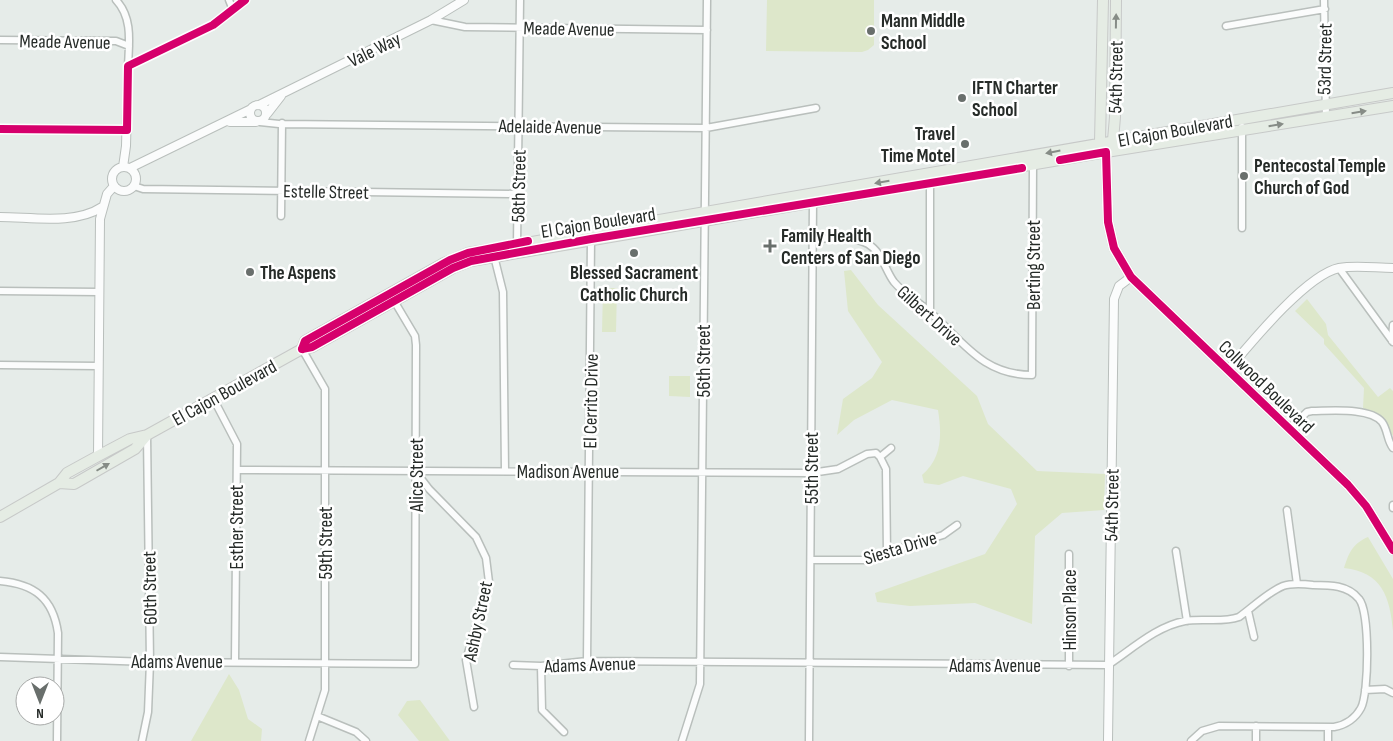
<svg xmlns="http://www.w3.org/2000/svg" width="1393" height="741" font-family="'Sofia Sans Condensed',sans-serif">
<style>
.green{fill:#dde7ca}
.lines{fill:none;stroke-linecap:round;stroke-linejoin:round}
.minor-casing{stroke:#b9bfbc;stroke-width:9}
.tertiary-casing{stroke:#b9bfbc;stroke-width:10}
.secondary-casing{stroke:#b9bfbc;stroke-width:11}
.primary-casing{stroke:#c7c9c8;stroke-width:12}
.minor{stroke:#fbfcfc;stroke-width:6}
.tertiary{stroke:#fbfcfc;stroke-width:8}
.secondary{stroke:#f0f4f0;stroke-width:9}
.primary{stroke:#e5ece4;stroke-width:10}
.cycleway-casing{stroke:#fff;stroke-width:11}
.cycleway{stroke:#d6006c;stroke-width:8}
.oneway{fill:#868c86}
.poi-dot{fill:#696f6c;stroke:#fff;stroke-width:2}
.labels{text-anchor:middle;stroke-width:5;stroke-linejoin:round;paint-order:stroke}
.poi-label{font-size:19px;font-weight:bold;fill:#262b28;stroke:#fff;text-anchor:start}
.street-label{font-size:19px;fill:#262b28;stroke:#fff}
</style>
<rect width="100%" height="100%" fill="#e6ece9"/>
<path class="green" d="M767,0h107v45l-6,5 -6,2 -96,-1z
M851,270l27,35 99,91 11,28 49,47 68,3 -1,36 -42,3 -27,23 -3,88 -57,-21 -65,3 -33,-4 -2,-9 110,-39 32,-50 -6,-15 -48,-13 -24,9 -15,-2 -2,-8c20,-17 20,-40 16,-65l-46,-10 -38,20 -17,15 6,-36 29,-21 10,-16 -34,-51 -4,-40z
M603,288h14l-1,44h-14z
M1307,299l19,25 2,11 50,62 12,-9 3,3v45l-13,-21 -17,-7 1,-20 -40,-44v-5l-29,-28z
M669,376h21v21l-21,-1z
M1368,537l25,42v52c-3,-34 -11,-59 -49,-63 5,-15 8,-24 24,-31z
M229,674l10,16 9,29 14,10 -1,12h-70z
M420,700l30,41h-31l-21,-26 9,-14z"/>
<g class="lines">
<g class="minor-casing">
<path id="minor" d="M116,0c17,18 13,43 12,66
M229,0l4,10
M1324,0l2,117
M431,20l34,7 242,3
M1226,26l99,-17
M0,40l116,1 13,5
M260,122l19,2 427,4 110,-20
M1242,127v101
M0,129l127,1
M930,180v132
M134,186l9,3 375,5
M281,216l1,-93
M812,239c18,0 40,-4 56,5 14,8 17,26 26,38 9,11 24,20 35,29 34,30 53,64 103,64l1,-213
M517,246l3,-246
M494,256l9,36 2,179
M1339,268l54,74
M0,291l99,1
M1392,341l1,-16
M302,349l23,40v301l-16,51
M0,365l98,1
M213,398l24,46 -2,218
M1289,429l18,-17 5,-1c18,0 58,-4 70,11 6,8 5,19 11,26
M880,457l6,12 1,84
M237,470l574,3 27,-4 29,-15 9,-1 4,4 11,-9
M416,472l13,17 47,48 10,21 3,24 -23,78 8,47
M1393,505v3
M1287,510l10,74
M1176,551l11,70
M811,560h53l79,-25 14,-10
M0,581c34,3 53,17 58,52l-1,108
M1248,611l6,26
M0,657l150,5 265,2 1,-319 -1,-9 -22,-37
M587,661l4,-422
M513,665l28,1 46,-5 521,4c24,-16 49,-39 77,-44 18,-3 37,2 54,-4 14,-10 29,-25 44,-31 9,-3 21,-2 30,-1 17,0 35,0 46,14 11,13 10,94 2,109 -6,11 -16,17 -27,19l-115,-1 -17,5 -11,10
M541,666l1,44 22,22
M1069,666v-112
M1365,690l20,-1 8,4
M317,716l39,16 10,9
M1328,728v13
M142,741l6,-29 2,-50 -3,-227
M682,741l18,-57 7,-684
M809,741l4,-540
M1256,741v-15"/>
</g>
<g class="tertiary-casing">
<path id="tertiary" d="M250 113a8 8 0 1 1 16 0a8 8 0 1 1-16 0Z
M259,105l172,-85 33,-20
M267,114l14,-18
M230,122h26
M123,167l3,-21 2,-80 85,-41 32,-25
M112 179a12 12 0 1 1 24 0a12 12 0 1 1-24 0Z
M130,168l121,-59
M0,217c31,0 75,8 102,-10
M1228,370c22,-26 78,-95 111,-102 17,-3 37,0 54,0
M98,456l2,-237 7,-25 7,-8
M1108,741l6,-442 5,-13 12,-9"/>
</g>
<g class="secondary-casing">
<path id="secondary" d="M1106,152l2,70 6,26 17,29 217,208 18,21 27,44"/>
</g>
<g class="primary-casing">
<path id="primary" d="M1103,0l-3,142 3,5
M1111,145l2,-5 2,-23 1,-117
M302,349l3,-8 139,-78 24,-10 925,-160
M59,483l15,1 61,-35 12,-14
M0,517l59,-34 8,-10 31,-17 32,-17 17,-4 155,-86 10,-2 141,-79 18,-7 635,-109 287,-46"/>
</g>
<use href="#minor" class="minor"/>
<use href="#tertiary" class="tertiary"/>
<use href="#secondary" class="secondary"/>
<use href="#primary" class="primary"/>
<g class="cycleway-casing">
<path id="cycleway" d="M0,129l127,1 1,-64 85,-41 32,-25
M1060,160l46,-8 2,70 6,26 17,29 217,208 18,21 27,44
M302,349l10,-2 141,-79 18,-7 120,-22 431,-71
M302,349l3,-8 145,-81 18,-7 60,-12"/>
</g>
<use href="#cycleway" class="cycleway"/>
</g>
<defs><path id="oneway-solid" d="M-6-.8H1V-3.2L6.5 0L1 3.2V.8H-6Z" transform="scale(1.25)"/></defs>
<g class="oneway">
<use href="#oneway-solid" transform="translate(1116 21) rotate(-89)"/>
<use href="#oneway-solid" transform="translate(1359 112) rotate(-9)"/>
<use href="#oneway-solid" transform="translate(1276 125) rotate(-9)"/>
<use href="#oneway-solid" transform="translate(1053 152) rotate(169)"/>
<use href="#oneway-solid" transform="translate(882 182) rotate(170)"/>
<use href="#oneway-solid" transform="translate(103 467) rotate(-30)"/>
</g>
<g class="poi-dot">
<circle cx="871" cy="31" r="5"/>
<circle cx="962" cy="98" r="5"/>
<circle cx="965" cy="144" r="5"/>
<circle cx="1244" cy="176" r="5"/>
<path d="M767.5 238.5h5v5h5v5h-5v5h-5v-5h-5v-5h5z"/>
<circle cx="634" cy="253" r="5"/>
<circle cx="250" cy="272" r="5"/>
</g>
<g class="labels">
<g class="poi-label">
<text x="881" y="27">Mann Middle<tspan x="881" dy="22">School</tspan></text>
<text x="972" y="94">IFTN Charter<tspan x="972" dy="22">School</tspan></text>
<text x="955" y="140" text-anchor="end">Travel<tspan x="955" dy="22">Time Motel</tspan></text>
<text x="1254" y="172">Pentecostal Temple<tspan x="1254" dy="22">Church of God</tspan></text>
<text x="781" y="242">Family Health<tspan x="781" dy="22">Centers of San Diego</tspan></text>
<text x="260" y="279">The Aspens</text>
<text x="634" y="279" text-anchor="middle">Blessed Sacrament<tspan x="634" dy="22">Catholic Church</tspan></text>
</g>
<g class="street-label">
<text transform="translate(569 28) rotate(1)" y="7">Meade Avenue</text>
<text transform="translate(65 41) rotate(1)" y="7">Meade Avenue</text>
<text transform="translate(374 49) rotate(-26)" y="7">Vale Way</text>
<text transform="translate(1324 59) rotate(-89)" y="7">53rd Street</text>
<text transform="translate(1115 77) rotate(-89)" y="7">54th Street</text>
<text transform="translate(550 126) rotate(1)" y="7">Adelaide Avenue</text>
<text transform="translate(1175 130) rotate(-10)" y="7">El Cajon Boulevard</text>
<text transform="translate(518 186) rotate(-89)" y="7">58th Street</text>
<text transform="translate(326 191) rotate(1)" y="7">Estelle Street</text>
<text transform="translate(598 222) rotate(-9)" y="7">El Cajon Boulevard</text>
<text transform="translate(1033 265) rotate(-90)" y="7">Berting Street</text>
<text transform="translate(930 315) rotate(42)" y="7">Gilbert Drive</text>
<text transform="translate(703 361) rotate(-90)" y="7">56th Street</text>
<text transform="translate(1267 386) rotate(44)" y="7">Collwood Boulevard</text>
<text transform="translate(224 392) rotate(-29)" y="7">El Cajon Boulevard</text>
<text transform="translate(590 401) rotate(-89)" y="7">El Cerrito Drive</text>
<text transform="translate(811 468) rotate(-90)" y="7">55th Street</text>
<text x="568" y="478">Madison Avenue</text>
<text transform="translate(416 475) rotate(-90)" y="7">Alice Street</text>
<text transform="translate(1111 505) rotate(-89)" y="7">54th Street</text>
<text transform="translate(236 527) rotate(-90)" y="7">Esther Street</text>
<text transform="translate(325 543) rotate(-90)" y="7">59th Street</text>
<text transform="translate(900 547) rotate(-17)" y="7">Siesta Drive</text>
<text transform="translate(149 588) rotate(-91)" y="7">60th Street</text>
<text transform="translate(1069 610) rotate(-90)" y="7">Hinson Place</text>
<text transform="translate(477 621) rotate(-78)" y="7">Ashby Street</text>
<text x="177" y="668">Adams Avenue</text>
<text transform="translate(590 664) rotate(-2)" y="7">Adams Avenue</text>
<text x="995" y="672">Adams Avenue</text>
</g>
</g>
<g transform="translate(40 701) rotate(180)"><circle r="24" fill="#ffffff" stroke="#a8aaa9"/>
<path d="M0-4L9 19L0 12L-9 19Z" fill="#696f6c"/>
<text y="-8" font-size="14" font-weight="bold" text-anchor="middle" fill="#262b28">N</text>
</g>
</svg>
